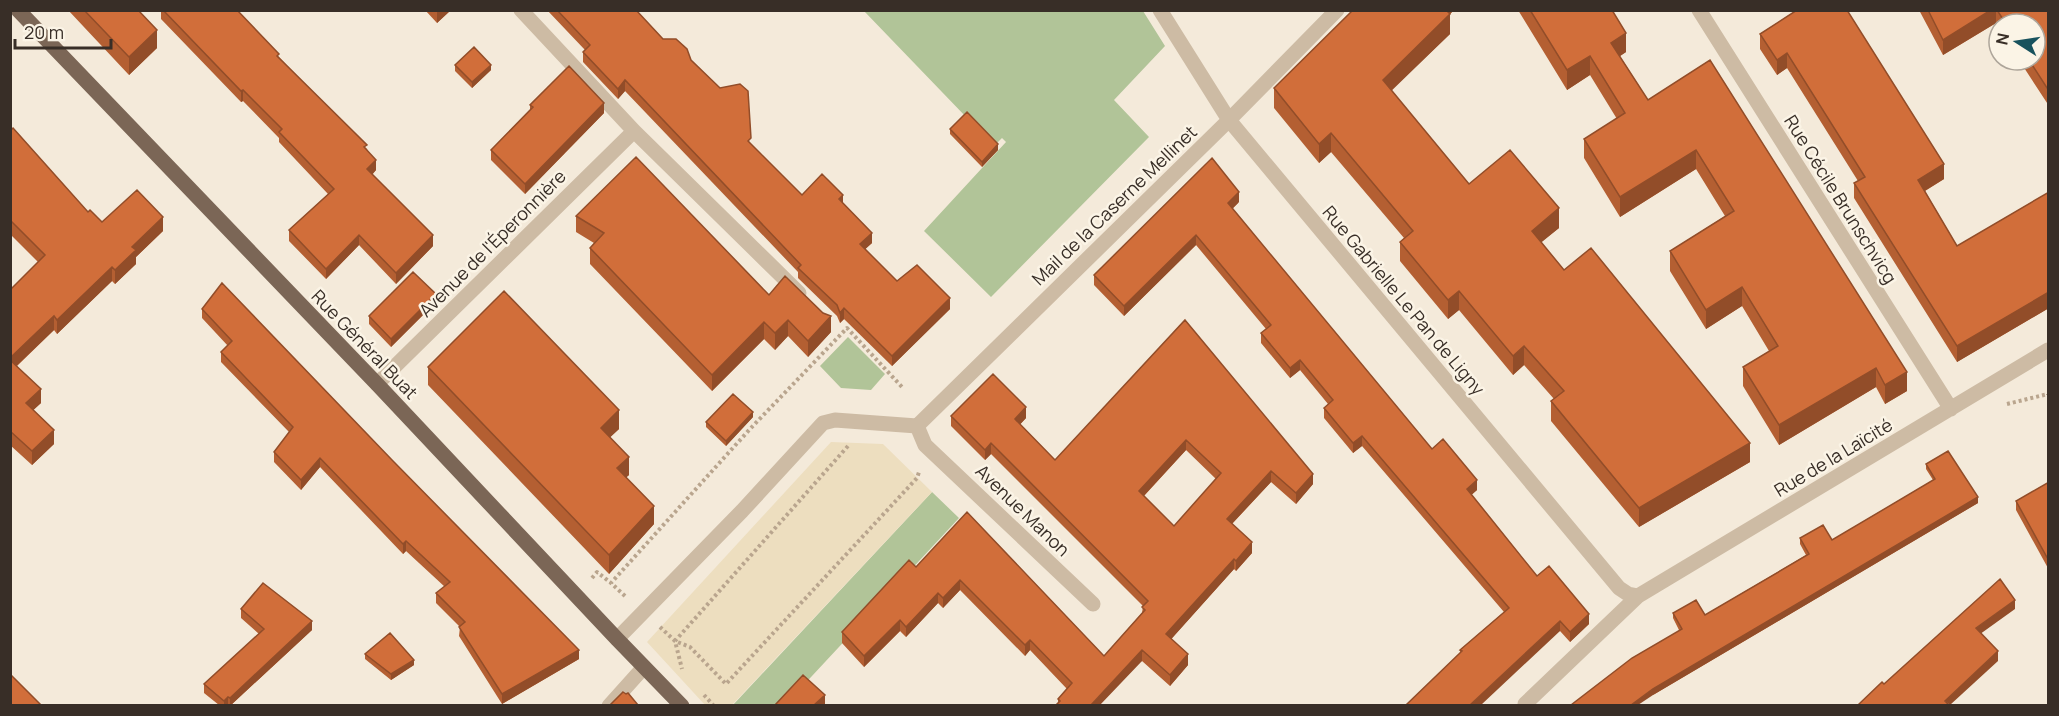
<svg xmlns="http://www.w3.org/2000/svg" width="2059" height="716" viewBox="0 0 2059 716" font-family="Manrope,sans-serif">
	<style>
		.green { fill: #b1c498 }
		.plaza { fill: #eddebf }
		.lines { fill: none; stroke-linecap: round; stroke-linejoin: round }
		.path { stroke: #b9a58e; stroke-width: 4; stroke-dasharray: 3 3; stroke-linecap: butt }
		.minor { stroke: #cdbba4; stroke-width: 15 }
		.major { stroke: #7b6656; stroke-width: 15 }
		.wall { fill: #b45f32; fill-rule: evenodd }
		.shaded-wall { fill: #924d29 }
		.building { fill: #d16e3a; stroke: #924d29; stroke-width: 1.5; fill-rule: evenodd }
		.labels { text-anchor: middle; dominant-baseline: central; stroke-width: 5; stroke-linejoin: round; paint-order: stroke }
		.street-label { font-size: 18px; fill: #382e27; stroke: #fbf4e6 }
	</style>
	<rect width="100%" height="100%" fill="#f4eada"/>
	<path class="green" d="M 864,11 L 1143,11 L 1165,46 L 1114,100 L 1149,137 L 991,297 L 924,231 L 1006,142 L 1002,138 L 994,146 Z
		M 848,337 L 885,374 L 871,390 L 841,388 L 820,366 Z
		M 932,492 L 959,518 L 785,705 L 732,706 Z"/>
	<path class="plaza" d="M 831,442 L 883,444 L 932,492 L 732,705 L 705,705 L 647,642 Z"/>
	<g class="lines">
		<path class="path" d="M 2007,404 L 2048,394 L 2048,395
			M 848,446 L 675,641 L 690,647 L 726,684 L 917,478 L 919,472
			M 592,578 L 597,572 L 611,583
			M 625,596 L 611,583 L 750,429 L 847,328 L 902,387
			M 660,627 L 675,641 L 682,669
			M 704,695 L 714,706"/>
		<path class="minor" d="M 521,10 L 634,131 L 799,293
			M 1160,10 L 1229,120 L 1619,588 L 1628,594 L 1638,596
			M 1699,10 L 1951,409
			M 377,384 L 634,131
			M 917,426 L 1229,120 L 1337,10
			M 917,426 L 925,445 L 1093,604
			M 617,639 L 742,511 L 823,423 L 835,420 L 917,426
			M 1525,704 L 1638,596 L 2048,350
			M 609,706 L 644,667"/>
		<path class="major" d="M 18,10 L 377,384 L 617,639 L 682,706"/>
	</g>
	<path class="wall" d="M 68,10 L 138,10 L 157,48 L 129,75 Z
		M 161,10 L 237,10 L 279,57 L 367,149 L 376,170 L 372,175 L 433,246 L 396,284 L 359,245 L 326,279 L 289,241 L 289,230 L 328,194 L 279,142 L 279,138 L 243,101 L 241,102 L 161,19 Z
		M 425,10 L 451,10 L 437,23 Z
		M 547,10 L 636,10 L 663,39 L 691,60 L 751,144 L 802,195 L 843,204 L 872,243 L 865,249 L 897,281 L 950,309 L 892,366 L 844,319 L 840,323 L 837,316 L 798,278 L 798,272 L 625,91 L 618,99 L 583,62 L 583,52 L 585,50 Z
		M 1353,10 L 1454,10 L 1450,14 L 1450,34 L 1391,90 L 1469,184 L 1559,228 L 1541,242 L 1564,270 L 1750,462 L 1639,527 L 1551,421 L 1551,401 L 1554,399 L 1524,365 L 1513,375 L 1459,310 L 1448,319 L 1400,261 L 1400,242 L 1404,238 L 1331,152 L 1319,163 L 1274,108 L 1274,88 Z
		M 1518,10 L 1612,10 L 1626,52 L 1620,56 L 1648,100 L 1710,60 L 1907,391 L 1885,404 L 1876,387 L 1779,445 L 1743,386 L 1743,367 L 1769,351 L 1742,306 L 1706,329 L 1670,271 L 1670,251 L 1725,216 L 1696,169 L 1620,217 L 1584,158 L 1584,139 L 1617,119 L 1590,75 L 1567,90 Z
		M 1797,10 L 1944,179 L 1925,191 L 1957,246 L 2049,192 L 2049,308 L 1957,362 L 1854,198 L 1854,183 L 1858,181 L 1787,68 L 1777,75 L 1760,49 L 1760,34 Z
		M 1919,10 L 2049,10 L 2049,106 L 2019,60 L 2035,60 L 2035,24 L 1999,24 L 1999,28 L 1996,23 L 1943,55 Z
		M 455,65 L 491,70 L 472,88 L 455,71 Z
		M 530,105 L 604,113 L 525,194 L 491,160 L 491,150 L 530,110 Z
		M 10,129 L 88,212 L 102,222 L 163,231 L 136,257 L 136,264 L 115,284 L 112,281 L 57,334 L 54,330 L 17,366 L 41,403 L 33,410 L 54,444 L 32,465 L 10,445 L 10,290 L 38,262 L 10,234 Z
		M 950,129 L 998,150 L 982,167 L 950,134 Z
		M 1239,202 L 1232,209 L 1432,449 L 1477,490 L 1471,495 L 1537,576 L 1589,624 L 1570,642 L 1560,631 L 1460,653 L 1460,650 L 1504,612 L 1362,446 L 1353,453 L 1324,418 L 1324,408 L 1328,404 L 1300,370 L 1290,378 L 1261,343 L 1261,333 L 1266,329 L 1196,245 L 1124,316 L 1094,285 L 1094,275 Z
		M 576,216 L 769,295 L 831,332 L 808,357 L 788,336 L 775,350 L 764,339 L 712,391 L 590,264 L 590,248 L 594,243 L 576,232 Z
		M 436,302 L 391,347 L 369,324 L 369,316 Z
		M 202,309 L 579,659 L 502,704 L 459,636 L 460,627 L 436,603 L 436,593 L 445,587 L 406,551 L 403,554 L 320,467 L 301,490 L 274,462 L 274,452 L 289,432 L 221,362 L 221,352 L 228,346 L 202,318 Z
		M 1185,320 L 1313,484 L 1296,504 L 1271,482 L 1232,524 L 1252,553 L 1236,571 L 1234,569 L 1171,639 L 1188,665 L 1170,686 L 1142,661 L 1058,703 L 1058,699 L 1067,689 L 1030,650 L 1025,656 L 960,590 L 943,608 L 938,603 L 906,637 L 900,631 L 864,667 L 842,643 L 842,632 L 916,567 L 967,512 L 1104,656 L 1142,613 L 1143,606 L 991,454 L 985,460 L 951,426 L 951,416 L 1026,418 L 1020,424 L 1055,460 ZM 1186,450 L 1216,479 L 1174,526 L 1144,496 Z
		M 428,367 L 619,429 L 610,437 L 629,475 L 626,477 L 654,524 L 609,574 L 428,385 Z
		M 753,417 L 726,446 L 706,427 L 706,422 Z
		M 1926,464 L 1978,503 L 1653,695 L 1679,630 L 1673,618 L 1673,613 L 1705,615 L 1806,555 L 1800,544 L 1800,538 L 1832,540 L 1933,480 L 1926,469 Z
		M 2049,482 L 2049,570 L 2016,510 L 2016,501 Z
		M 241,609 L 312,630 L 231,705 L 219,705 L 204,693 L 204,684 L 259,634 L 241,618 Z
		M 365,654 L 414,665 L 391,680 L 365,659 Z"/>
	<path class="shaded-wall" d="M 438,10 L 451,10 L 437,23 L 437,12 Z
		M 1440,10 L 1454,10 L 1440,24 Z
		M 1991,10 L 1996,10 L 1996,23 L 1943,55 L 1943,40 Z
		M 1450,14 L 1450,34 L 1383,99 L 1383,80 Z
		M 157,30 L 157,48 L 129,75 L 129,57 Z
		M 1626,33 L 1626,52 L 1611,62 L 1611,43 Z
		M 1787,53 L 1787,68 L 1777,75 L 1777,60 Z
		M 1590,56 L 1590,75 L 1567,90 L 1567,70 Z
		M 491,65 L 491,70 L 472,88 L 472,82 Z
		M 625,80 L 625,91 L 618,99 L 618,89 Z
		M 243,90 L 243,101 L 241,102 L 241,91 Z
		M 604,103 L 604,113 L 525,194 L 525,184 Z
		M 1331,133 L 1331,152 L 1319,163 L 1319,144 Z
		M 998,144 L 998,150 L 982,167 L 982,162 Z
		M 1696,150 L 1696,169 L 1620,217 L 1620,197 Z
		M 376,160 L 376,170 L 367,180 L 367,169 Z
		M 1944,164 L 1944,179 L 1918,195 L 1918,180 Z
		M 1239,192 L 1239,202 L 1228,213 L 1228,203 Z
		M 843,195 L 843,205 L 839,199 Z
		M 1559,208 L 1559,228 L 1532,250 L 1532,231 Z
		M 163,217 L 163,231 L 136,257 L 136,264 L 115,284 L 115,270 L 132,247 Z
		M 872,233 L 872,243 L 860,254 L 860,244 Z
		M 359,235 L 359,245 L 326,279 L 326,269 Z
		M 433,235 L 433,246 L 396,284 L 396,273 Z
		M 1196,235 L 1196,245 L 1124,316 L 1124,306 Z
		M 112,267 L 112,281 L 57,334 L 57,320 Z
		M 1742,287 L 1742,306 L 1706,329 L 1706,310 Z
		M 1459,291 L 1459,310 L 1448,319 L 1448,300 Z
		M 2049,292 L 2049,308 L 1957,362 L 1957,346 Z
		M 436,294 L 436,302 L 391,347 L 391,339 Z
		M 950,298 L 950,309 L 892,366 L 892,356 Z
		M 844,308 L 844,319 L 840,323 L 840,313 Z
		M 54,316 L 54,330 L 10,372 L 10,358 Z
		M 831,316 L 831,332 L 808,357 L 808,341 Z
		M 788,320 L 788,336 L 775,350 L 775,333 Z
		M 764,322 L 764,339 L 712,391 L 712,375 Z
		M 1524,346 L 1524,365 L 1513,375 L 1513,356 Z
		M 1300,360 L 1300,370 L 1290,378 L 1290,368 Z
		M 1876,368 L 1876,387 L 1779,445 L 1779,425 Z
		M 1907,372 L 1907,391 L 1885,404 L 1885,385 Z
		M 41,389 L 41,403 L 26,417 L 26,403 Z
		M 1026,407 L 1026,418 L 1015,430 L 1015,419 Z
		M 619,410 L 619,429 L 601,446 L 601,428 Z
		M 753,412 L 753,417 L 726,446 L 726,441 Z
		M 54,430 L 54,444 L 32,465 L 32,451 Z
		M 1362,436 L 1362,446 L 1353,453 L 1353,443 Z
		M 1186,440 L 1186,450 L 1139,501 L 1139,491 Z
		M 991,443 L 991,454 L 985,460 L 985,450 Z
		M 1750,443 L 1750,462 L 1639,527 L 1639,508 Z
		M 629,457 L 629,475 L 617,486 L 617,468 Z
		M 320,458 L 320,467 L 301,490 L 301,480 Z
		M 1271,471 L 1271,482 L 1227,529 L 1227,519 Z
		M 1313,474 L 1313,484 L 1296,504 L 1296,493 Z
		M 1477,480 L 1477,490 L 1467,499 L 1467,489 Z
		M 1978,497 L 1978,503 L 1653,695 L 1638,705 L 1631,705 L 1653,689 Z
		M 654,506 L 654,524 L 609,574 L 609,555 Z
		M 406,541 L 406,551 L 403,554 L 403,544 Z
		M 1252,542 L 1252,553 L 1236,571 L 1236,561 Z
		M 1234,559 L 1234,569 L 1166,645 L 1166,634 Z
		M 960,580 L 960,590 L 943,608 L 943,598 Z
		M 938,593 L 938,603 L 906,637 L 906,627 Z
		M 2015,600 L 2015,609 L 1976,637 L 1976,628 Z
		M 1589,614 L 1589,624 L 1570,642 L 1570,632 Z
		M 900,620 L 900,631 L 864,667 L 864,656 Z
		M 312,621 L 312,630 L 231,705 L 230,705 L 230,698 Z
		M 1560,621 L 1560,631 L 1481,705 L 1470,705 Z
		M 1030,640 L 1030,650 L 1025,656 L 1025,645 Z
		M 579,650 L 579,659 L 502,704 L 502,694 Z
		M 1142,650 L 1142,661 L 1100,705 L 1091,705 Z
		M 1998,651 L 1998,661 L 1950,705 L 1945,701 Z
		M 1188,654 L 1188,665 L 1170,686 L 1170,675 Z
		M 414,660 L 414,665 L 391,680 L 391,674 Z
		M 825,695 L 825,705 L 814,705 Z
		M 228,697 L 228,705 L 224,705 L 224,701 Z"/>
	<path class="building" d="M 84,10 L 138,10 L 157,30 L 129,57 Z
		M 163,10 L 237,10 L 279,54 L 277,56 L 367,145 L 364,147 L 376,160 L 367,169 L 433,235 L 396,273 L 359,235 L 326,269 L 289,230 L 334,189 L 279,132 L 282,129 L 243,90 L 241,91 Z
		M 557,10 L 636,10 L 663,39 L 676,39 L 687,49 L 691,60 L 720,88 L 740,84 L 748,91 L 751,138 L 748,141 L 802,195 L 822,174 L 843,195 L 839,199 L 872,233 L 860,244 L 897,281 L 917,265 L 950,298 L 892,356 L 844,308 L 840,313 L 837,305 L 798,268 L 801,265 L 625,80 L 618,89 L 583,52 L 590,45 Z
		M 1353,10 L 1446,10 L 1450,14 L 1383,80 L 1469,184 L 1510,150 L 1559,208 L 1532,231 L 1564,270 L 1591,248 L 1750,443 L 1639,508 L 1551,401 L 1564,391 L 1524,346 L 1513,356 L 1459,291 L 1448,300 L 1400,242 L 1413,231 L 1331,133 L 1319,144 L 1274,88 Z
		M 1530,10 L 1612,10 L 1626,33 L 1611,43 L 1648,100 L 1710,60 L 1907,372 L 1885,385 L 1876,368 L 1779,425 L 1743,367 L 1778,346 L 1742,287 L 1706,310 L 1670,251 L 1734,211 L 1696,150 L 1620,197 L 1584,139 L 1625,113 L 1590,56 L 1567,70 Z
		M 1797,10 L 1847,10 L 1944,164 L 1918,180 L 1957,246 L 2049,192 L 2049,292 L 1957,346 L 1854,183 L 1865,177 L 1787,53 L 1777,60 L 1760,34 Z
		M 1928,10 L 1991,10 L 1943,40 Z
		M 1997,10 L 2049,10 L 2049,91 L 2029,60 L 2035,60 L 2035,24 L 2006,24 Z
		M 474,47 L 491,65 L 472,82 L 455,65 Z
		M 569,66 L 604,103 L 525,184 L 491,150 L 533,107 L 530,105 Z
		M 967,112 L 998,144 L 982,162 L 950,129 Z
		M 13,128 L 88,212 L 90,210 L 102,222 L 137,190 L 163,217 L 132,247 L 136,250 L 115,270 L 112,267 L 57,320 L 54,316 L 10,358 L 10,290 L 45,255 L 10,220 L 10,129 L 11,130 Z
		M 636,157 L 769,295 L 785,276 L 823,313 L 831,316 L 808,341 L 788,320 L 775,333 L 764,322 L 712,375 L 590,248 L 604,233 L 576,216 Z
		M 1212,158 L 1239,192 L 1228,203 L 1432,449 L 1443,439 L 1477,480 L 1467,489 L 1537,576 L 1549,566 L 1589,614 L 1570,632 L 1560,621 L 1470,705 L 1406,705 L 1462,651 L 1460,650 L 1509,608 L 1362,436 L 1353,443 L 1324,408 L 1333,400 L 1300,360 L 1290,368 L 1261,333 L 1271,325 L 1196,235 L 1124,306 L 1094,275 Z
		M 413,272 L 436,294 L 391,339 L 369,316 Z
		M 222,283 L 393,461 L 579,650 L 502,694 L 459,627 L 465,622 L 436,593 L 450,582 L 406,541 L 403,544 L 320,458 L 301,480 L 274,452 L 293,427 L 221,352 L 232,341 L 202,309 Z
		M 504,291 L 619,410 L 601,428 L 629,457 L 617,468 L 654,506 L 609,555 L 428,367 Z
		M 1185,320 L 1313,474 L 1296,493 L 1271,471 L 1227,519 L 1252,542 L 1236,561 L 1234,559 L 1166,634 L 1188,654 L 1170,675 L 1142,650 L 1091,705 L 1056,705 L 1060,701 L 1058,699 L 1072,683 L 1030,640 L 1025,645 L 960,580 L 943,598 L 938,593 L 906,627 L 900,620 L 864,656 L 842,632 L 909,560 L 916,567 L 967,512 L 1104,656 L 1145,610 L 1142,607 L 1148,601 L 991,443 L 985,450 L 951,416 L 993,374 L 1026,407 L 1015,419 L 1055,460 ZM 1186,440 L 1221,473 L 1174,526 L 1139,491 Z
		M 10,360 L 41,389 L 26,403 L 54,430 L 32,451 L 10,431 Z
		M 733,394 L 753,412 L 726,441 L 706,422 Z
		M 1948,451 L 1978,497 L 1653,689 L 1631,705 L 1571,705 L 1632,658 L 1682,629 L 1673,613 L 1696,600 L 1705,615 L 1809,554 L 1800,538 L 1823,525 L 1832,540 L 1935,479 L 1926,464 Z
		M 2049,482 L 2049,561 L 2016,501 Z
		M 2000,579 L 2015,600 L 1976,628 L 1998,651 L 1945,701 L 1949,705 L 1858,705 L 1882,682 L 1884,684 Z
		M 263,583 L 312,621 L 230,698 L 228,697 L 224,701 L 204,684 L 264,629 L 241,609 Z
		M 390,633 L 414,660 L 391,674 L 365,654 Z
		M 10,674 L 41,705 L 10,705 Z
		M 803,675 L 825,695 L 814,705 L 775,705 Z
		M 623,692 L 626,694 L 628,693 L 638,705 L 610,705 Z"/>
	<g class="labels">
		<g class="street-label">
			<text transform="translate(1841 199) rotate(58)">Rue Cécile Brunschvicg</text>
			<text transform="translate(1114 205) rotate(-44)">Mail de la Caserne Mellinet</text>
			<text transform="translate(492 243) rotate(-45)">Avenue de l'Éperonnière</text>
			<text transform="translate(1404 300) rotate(50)">Rue Gabrielle Le Pan de Ligny</text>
			<text transform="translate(365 344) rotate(46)">Rue Général Buat</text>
			<text transform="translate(1833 457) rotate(-31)">Rue de la Laïcité</text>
			<text transform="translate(1023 510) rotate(44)">Avenue Manon</text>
		</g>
	</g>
	<rect width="2059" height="716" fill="none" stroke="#382e27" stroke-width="24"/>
	<g transform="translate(2017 42) rotate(282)"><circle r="28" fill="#fbf4e6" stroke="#ada59a" stroke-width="1.5"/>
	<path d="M0-4.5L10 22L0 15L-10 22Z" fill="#18525d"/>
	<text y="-9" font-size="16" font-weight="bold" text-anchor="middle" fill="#382e27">N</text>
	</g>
	<path d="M15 39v9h96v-9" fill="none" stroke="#382e27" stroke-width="3"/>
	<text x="24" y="39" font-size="18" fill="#382e27" stroke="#fbf4e6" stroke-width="4.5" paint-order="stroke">20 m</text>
</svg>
